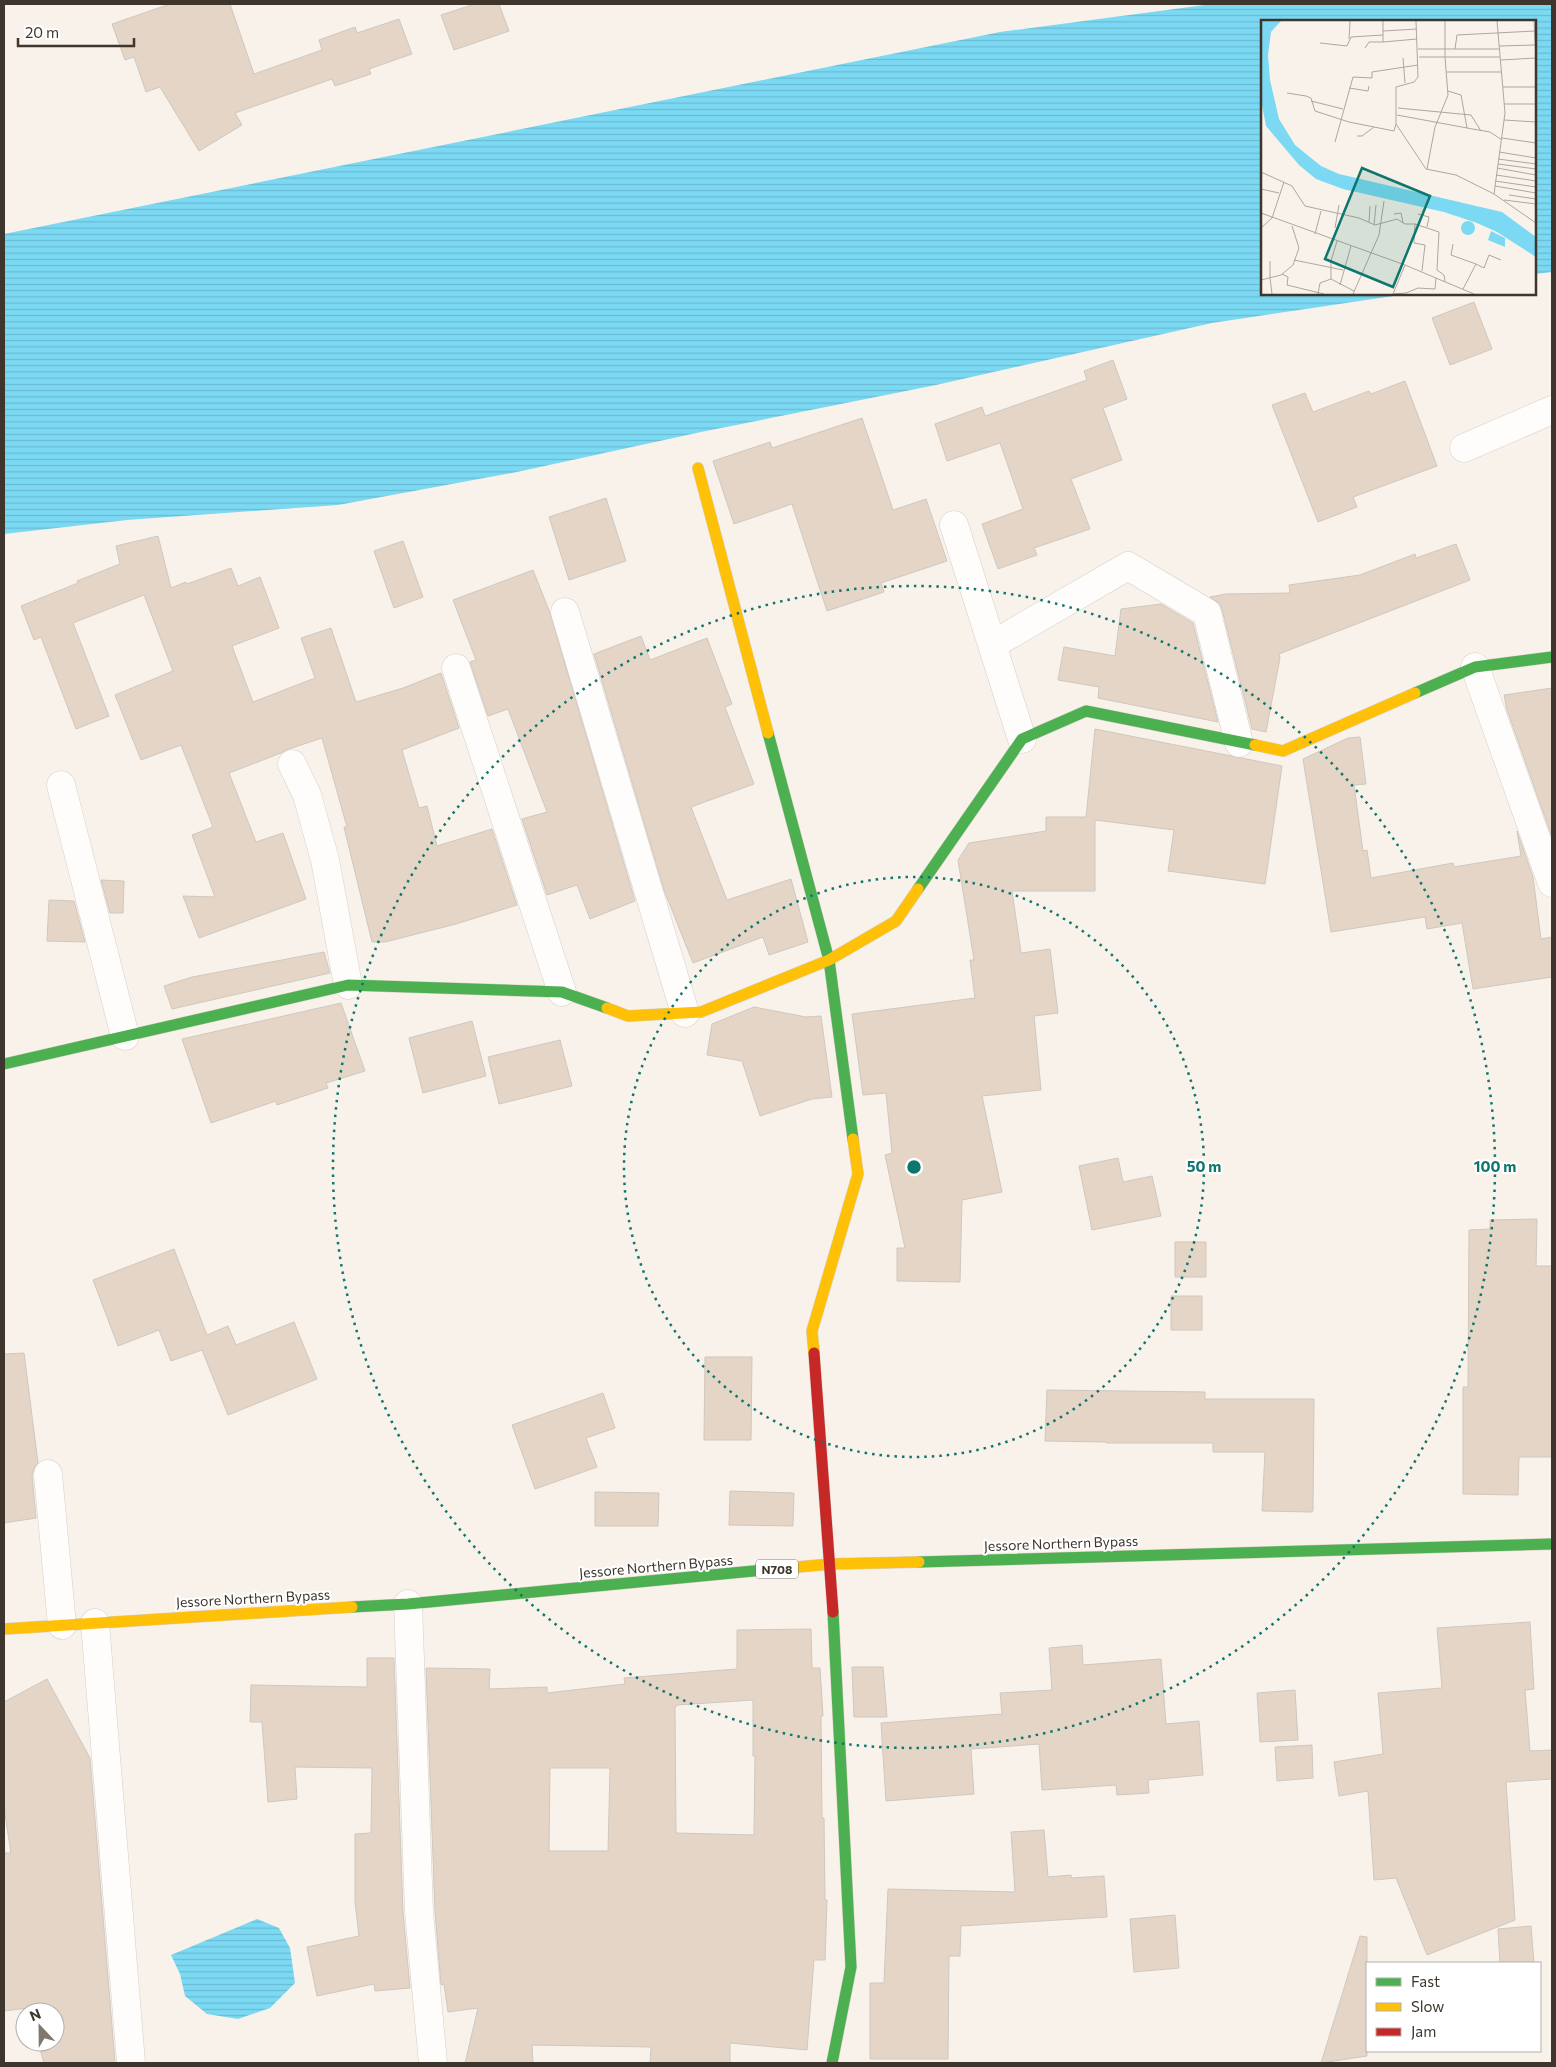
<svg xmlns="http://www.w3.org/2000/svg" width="1556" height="2067" viewBox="0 0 1556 2067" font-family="Commissioner,sans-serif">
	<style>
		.water { fill: url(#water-rules) }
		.building { fill: #e4d5c7; stroke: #cfc8c0; fill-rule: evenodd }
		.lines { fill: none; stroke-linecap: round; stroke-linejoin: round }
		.street-casing { stroke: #d6cfc7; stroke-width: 29 }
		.fast-casing { stroke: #d6cfc7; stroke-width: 12 }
		.slow-casing { stroke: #d6cfc7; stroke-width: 12 }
		.jam-casing { stroke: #d6cfc7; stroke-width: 12 }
		.street { stroke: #fefdfc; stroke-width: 28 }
		.fast { stroke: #4caf50; stroke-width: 11 }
		.slow { stroke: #ffc107; stroke-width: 11 }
		.jam { stroke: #c62828; stroke-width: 11 }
		.ring { fill: none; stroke: #0f766e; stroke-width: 2.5; stroke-dasharray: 2.5 5 }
		.labels { text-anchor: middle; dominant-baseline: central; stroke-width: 4; stroke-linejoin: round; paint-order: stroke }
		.shield { fill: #fff; stroke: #78726c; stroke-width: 1 }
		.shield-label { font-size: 12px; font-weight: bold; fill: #3e362d }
		.street-label { font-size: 14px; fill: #3e362d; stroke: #fff }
		.inset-road { fill: none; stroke: #aea79e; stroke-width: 1 }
		.view { fill: #0f766e; fill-opacity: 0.15; stroke: #0f766e; stroke-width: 2.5 }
		.inset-edge { fill: none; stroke: #3e362d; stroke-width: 2.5 }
		.centre { fill: #0f766e; stroke: #fff; stroke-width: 2.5 }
		.ring-label { font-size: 15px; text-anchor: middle; font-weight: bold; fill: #0f766e; stroke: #fff; stroke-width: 4; stroke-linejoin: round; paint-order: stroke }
	</style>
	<defs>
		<pattern id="water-rules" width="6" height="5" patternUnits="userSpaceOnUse" patternTransform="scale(1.25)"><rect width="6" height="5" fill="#7bd9f3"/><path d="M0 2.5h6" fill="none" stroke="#6bbbd1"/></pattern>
	</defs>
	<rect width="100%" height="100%" fill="#f9f2ea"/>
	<path class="water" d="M 1212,4 L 1552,4 L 1552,272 L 1535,274 L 1535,21 L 1262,21 L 1262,294 L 1407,294 L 1212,323 L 936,385 L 701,432 L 517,472 L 338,505 L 127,520 L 4,534 L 4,234 L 1000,32 Z
		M 257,1919 L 279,1928 L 290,1948 L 295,1983 L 270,2008 L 238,2019 L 207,2014 L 185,1996 L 180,1974 L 171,1955 Z"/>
	<path class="building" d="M 170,4 L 230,4 L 254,74 L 322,50 L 319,40 L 355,27 L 357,33 L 399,19 L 412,54 L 369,69 L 371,74 L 335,86 L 332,79 L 235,113 L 242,125 L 199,151 L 160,87 L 146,92 L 134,57 L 125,60 L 112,24 Z
		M 475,4 L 499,4 L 509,31 L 454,50 L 441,15 Z
		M 1474,302 L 1492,349 L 1450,365 L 1432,318 Z
		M 1113,360 L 1127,399 L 1103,408 L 1122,460 L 1071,479 L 1090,529 L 1034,548 L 1037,555 L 998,569 L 982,524 L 1023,509 L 1000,443 L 947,461 L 935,424 L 982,407 L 985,416 L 1087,380 L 1084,371 Z
		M 1405,381 L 1437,466 L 1353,497 L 1357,507 L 1318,522 L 1272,405 L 1305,393 L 1313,412 L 1369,391 L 1371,394 Z
		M 862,418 L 893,510 L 926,499 L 947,561 L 881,583 L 884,592 L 827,611 L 792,504 L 734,524 L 713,461 L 770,442 L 772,448 Z
		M 606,498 L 626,561 L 569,580 L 549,517 Z
		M 158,536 L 171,588 L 186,582 L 187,584 L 231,568 L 238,586 L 260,577 L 279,628 L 232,646 L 253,702 L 315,678 L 301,638 L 331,628 L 356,702 L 403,688 L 441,673 L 459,728 L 402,750 L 419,808 L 427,806 L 437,846 L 492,829 L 517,905 L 456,924 L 385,942 L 372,942 L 344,827 L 347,827 L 322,738 L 286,750 L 281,753 L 229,773 L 256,842 L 283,833 L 306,899 L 199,938 L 183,896 L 215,897 L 192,835 L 213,827 L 181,745 L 141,760 L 115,695 L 173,671 L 144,595 L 73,623 L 109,716 L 76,729 L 41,637 L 34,640 L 21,606 L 78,583 L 77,581 L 120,564 L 116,546 Z
		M 403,541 L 423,597 L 394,608 L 374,551 Z
		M 1456,544 L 1470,580 L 1279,654 L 1280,658 L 1266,732 L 1252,729 L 1222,609 L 1219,603 L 1210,597 L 1226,594 L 1290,593 L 1289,585 L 1360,575 L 1415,554 L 1416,558 Z
		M 533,570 L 550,613 L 635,901 L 590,919 L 577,885 L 547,895 L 522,819 L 547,812 L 508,709 L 488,716 L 470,662 L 476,660 L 453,600 Z
		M 1161,604 L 1193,623 L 1218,722 L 1098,698 L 1099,687 L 1058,680 L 1064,647 L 1115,656 L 1121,609 Z
		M 641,636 L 650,660 L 707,638 L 732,704 L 725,707 L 754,784 L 691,807 L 727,900 L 791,879 L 808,942 L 769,955 L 763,937 L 693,963 L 664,890 L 594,654 Z
		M 1552,688 L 1552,837 L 1507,710 L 1504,695 Z
		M 1095,729 L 1282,766 L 1265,884 L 1168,871 L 1174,830 L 1095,820 L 1095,891 L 1012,891 L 1021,953 L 1050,949 L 1058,1013 L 1034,1016 L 1041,1090 L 982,1096 L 1002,1192 L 962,1200 L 960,1282 L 897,1281 L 897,1248 L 905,1248 L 885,1155 L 892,1153 L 886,1093 L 863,1095 L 852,1014 L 975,998 L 970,960 L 974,960 L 958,860 L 969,843 L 1046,831 L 1046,817 L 1086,817 Z
		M 1360,737 L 1366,784 L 1354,785 L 1363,851 L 1367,850 L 1371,878 L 1453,863 L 1454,867 L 1521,856 L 1517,831 L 1533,877 L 1541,939 L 1552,937 L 1552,977 L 1473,989 L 1462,923 L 1427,929 L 1425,917 L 1331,932 L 1303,759 L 1348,738 Z
		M 101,880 L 124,881 L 123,913 L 110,913 Z
		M 49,900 L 74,901 L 85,942 L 47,941 Z
		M 324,952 L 330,973 L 172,1009 L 164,986 L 192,977 Z
		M 341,1003 L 365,1071 L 326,1083 L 328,1088 L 277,1105 L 276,1101 L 211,1123 L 182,1039 Z
		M 754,1007 L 806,1017 L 821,1016 L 832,1097 L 812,1099 L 760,1116 L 742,1061 L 707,1055 L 712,1024 Z
		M 472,1021 L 486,1076 L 423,1093 L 409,1038 Z
		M 560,1040 L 572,1086 L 499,1104 L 488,1057 Z
		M 1118,1158 L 1123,1182 L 1152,1176 L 1161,1216 L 1092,1230 L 1079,1166 Z
		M 1537,1219 L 1536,1266 L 1552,1266 L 1552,1457 L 1519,1457 L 1518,1495 L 1463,1494 L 1463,1387 L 1468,1387 L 1469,1230 L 1490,1229 L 1490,1220 Z
		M 1175,1242 L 1206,1242 L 1206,1277 L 1175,1277 Z
		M 174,1249 L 207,1335 L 228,1326 L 236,1345 L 294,1322 L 317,1379 L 228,1415 L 202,1350 L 171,1361 L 159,1330 L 118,1346 L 93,1280 Z
		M 1171,1296 L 1202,1296 L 1202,1330 L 1171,1330 Z
		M 24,1353 L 38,1463 L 34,1468 L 32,1475 L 36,1518 L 4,1523 L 4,1354 Z
		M 705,1357 L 752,1357 L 751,1440 L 704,1440 Z
		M 1047,1390 L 1205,1392 L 1205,1399 L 1314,1399 L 1313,1510 L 1312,1512 L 1262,1511 L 1265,1452 L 1213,1452 L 1213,1443 L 1106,1443 L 1106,1442 L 1045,1441 Z
		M 603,1393 L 615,1428 L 586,1438 L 597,1467 L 535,1489 L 512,1425 Z
		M 730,1491 L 794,1493 L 793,1526 L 729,1525 Z
		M 595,1492 L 659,1493 L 658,1526 L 595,1526 Z
		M 1530,1622 L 1534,1689 L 1525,1690 L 1530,1751 L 1552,1750 L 1552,1779 L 1506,1782 L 1515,1920 L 1427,1955 L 1396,1878 L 1374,1880 L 1368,1791 L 1339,1796 L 1334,1762 L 1383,1754 L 1378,1693 L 1442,1688 L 1437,1628 Z
		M 811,1629 L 812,1668 L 820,1668 L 823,1716 L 821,1716 L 822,1818 L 824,1818 L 825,1900 L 827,1900 L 825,1960 L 814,1960 L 807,2050 L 730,2043 L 730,2063 L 650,2063 L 651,2047 L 532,2045 L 533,2063 L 465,2063 L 478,2008 L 448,2012 L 444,1984 L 441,1985 L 435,1911 L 426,1668 L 490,1669 L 489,1689 L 547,1687 L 547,1693 L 625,1684 L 624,1678 L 737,1669 L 737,1630 ZM 753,1700 L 753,1756 L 755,1756 L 754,1835 L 676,1833 L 675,1708 L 677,1705 ZM 550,1768 L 610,1768 L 608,1851 L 549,1851 Z
		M 1082,1645 L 1083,1665 L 1161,1659 L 1166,1724 L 1199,1721 L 1203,1775 L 1148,1780 L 1149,1793 L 1117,1795 L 1116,1785 L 1042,1790 L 1039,1744 L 971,1749 L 974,1794 L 886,1801 L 881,1723 L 1002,1714 L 1000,1693 L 1052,1690 L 1049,1648 Z
		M 367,1658 L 394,1658 L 403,1913 L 410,1988 L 375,1991 L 374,1984 L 317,1996 L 307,1947 L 359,1936 L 355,1902 L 355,1834 L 371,1833 L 372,1768 L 295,1767 L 297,1799 L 268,1802 L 262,1722 L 250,1722 L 251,1685 L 367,1687 Z
		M 852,1667 L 883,1667 L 887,1717 L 854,1717 Z
		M 47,1679 L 90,1758 L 115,2063 L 44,2063 L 38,2042 L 55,2042 L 55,2012 L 29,2012 L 28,2008 L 4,2011 L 4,1853 L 11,1853 L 4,1808 L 4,1702 Z
		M 1295,1690 L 1298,1740 L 1260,1742 L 1257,1693 Z
		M 1312,1745 L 1313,1778 L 1277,1781 L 1275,1747 Z
		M 1044,1830 L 1048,1877 L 1071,1875 L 1071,1878 L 1104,1876 L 1107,1917 L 961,1926 L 960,1956 L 949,1956 L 948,2059 L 870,2059 L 870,1983 L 884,1983 L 888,1889 L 1015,1892 L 1011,1832 Z
		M 1175,1915 L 1179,1968 L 1134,1972 L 1130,1919 Z
		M 1531,1926 L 1534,1963 L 1500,1963 L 1498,1929 Z
		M 1360,1936 L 1367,1937 L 1367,2056 L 1321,2063 Z"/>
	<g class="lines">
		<g class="street-casing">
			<path id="street" d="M 1464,448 L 1552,410
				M 954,525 L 1022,739
				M 565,612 L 685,1013
				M 992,645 L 1128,566 L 1207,613 L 1239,743
				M 1475,667 L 1552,883
				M 456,668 L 562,992
				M 292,764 L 307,795 L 325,860 L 348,985
				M 61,785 L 125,1036
				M 48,1474 L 62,1625
				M 408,1604 L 419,1912 L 433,2063
				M 95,1623 L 131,2063"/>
		</g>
		<g class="fast-casing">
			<path id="fast" d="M 1415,693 L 1475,667 L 1552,657
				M 768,733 L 829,960 L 853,1139
				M 918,889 L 1022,739 L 1086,711 L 1255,745
				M 4,1064 L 348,985 L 562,992 L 607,1008
				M 919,1562 L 1552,1544
				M 352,1607 L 408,1604 L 764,1570
				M 832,2063 L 851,1967 L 833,1612"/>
		</g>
		<g class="slow-casing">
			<path id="slow" d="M 698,468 L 768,733
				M 1255,745 L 1283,751 L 1415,693
				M 607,1008 L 628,1016 L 701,1012 L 829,960 L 896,921 L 918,889
				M 814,1353 L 812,1331 L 858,1174 L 853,1139
				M 764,1570 L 831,1564 L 919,1562
				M 4,1629 L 352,1607"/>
		</g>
		<g class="jam-casing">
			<path id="jam" d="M 814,1353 L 833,1612"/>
		</g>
		<use href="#street" class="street"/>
		<use href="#fast" class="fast"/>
		<use href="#slow" class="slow"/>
		<use href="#jam" class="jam"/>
	</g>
	<g class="ring">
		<circle cx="914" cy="1167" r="290"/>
		<circle cx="914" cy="1167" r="581"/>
	</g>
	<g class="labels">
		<rect class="shield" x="756" y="1559.5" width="42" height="19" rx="4"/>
		<g class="shield-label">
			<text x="777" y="1569">N708</text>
		</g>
		<g class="street-label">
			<text transform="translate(1061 1543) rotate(-2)">Jessore Northern Bypass</text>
			<text transform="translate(656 1566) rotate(-5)">Jessore Northern Bypass</text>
			<text transform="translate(253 1598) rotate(-3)">Jessore Northern Bypass</text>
		</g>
	</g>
	<g transform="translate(1261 20)">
		<rect width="275" height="275" fill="#f9f2ea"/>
		<path d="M 0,1 L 20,1 L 10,12 L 7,35 L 9,60 L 18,99 L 34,125 L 60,146 L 78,154 L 241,192 L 275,217 L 275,237 L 236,212 L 216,203 L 183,192 L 82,169 L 55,159 L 38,145 L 5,106 L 0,80 ZM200 208a7 7 0 1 1 14 0a7 7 0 1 1-14 0ZM 230,211 L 244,218 L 244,227 L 227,220 Z" fill="#7bd9f3"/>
		<path class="inset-road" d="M 122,1 L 122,22 L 156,19M 155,1 L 157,57 L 153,62 L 135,67 L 135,104 L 165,149 L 195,155 L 233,174M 236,1 L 244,93 L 233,174 L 275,203M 273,1 L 275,39M 122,11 L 156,9M 88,19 L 89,1M 59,23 L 86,26 L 90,17 L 122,15M 238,26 L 274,25M 104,28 L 108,22 L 122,22M 157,29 L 238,29M 194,29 L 196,15 L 274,11M 158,37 L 184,37 L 184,1M 142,38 L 144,63M 240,40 L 275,38M 186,52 L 240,52M 242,67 L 275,67M 88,68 L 107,71 L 108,66M 187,71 L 200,75 L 206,108 L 229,112 L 241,120M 26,73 L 45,76 L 50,78 L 54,91 L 88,102 L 133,111 L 135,104M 50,81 L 82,89M 243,84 L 275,84M 137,88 L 210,95 L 220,111M 136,95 L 206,108M 243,100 L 275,102M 96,116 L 101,116 L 113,107M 241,118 L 275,123M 74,122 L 92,57 L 111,58 L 111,52 L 157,45M 238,132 L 275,138M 237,139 L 275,144M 237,144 L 275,149M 236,148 L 275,155M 166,149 L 174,107 L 187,75 L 184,37 L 239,37M 0,152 L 31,166 L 44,186 L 98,198 L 114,205 L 136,199 L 144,204 L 154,204 L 178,212 L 176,250 L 183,255 L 184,261M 235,155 L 275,161M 234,161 L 275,167M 234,166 L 275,173M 0,169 L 18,173M 248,175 L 275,179M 243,180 L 275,184M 0,193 L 144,245 L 213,274M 133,194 L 140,193 L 142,203M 157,194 L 168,197 L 166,207M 108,202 L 109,186M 154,204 L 153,223 L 164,225 L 161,251M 113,205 L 115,185M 0,208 L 11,198 L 23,162M 74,208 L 78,185M 54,214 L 60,191M 76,221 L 70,241 L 70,259 L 93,271M 192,224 L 190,235 L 215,244 L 202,269M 33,240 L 82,250M 9,241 L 9,258M 215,244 L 223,248 L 228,235 L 240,240M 21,254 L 27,257 L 26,265 L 63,274M 9,258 L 11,274M 0,260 L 20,255 L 32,245 L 38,228 L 31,206M 79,265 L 90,226M 57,274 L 59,263 L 70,259M 92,274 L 118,215 L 123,181M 132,274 L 145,273 L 157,268 L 174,269 L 175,258M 132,274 L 144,245"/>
		<path class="view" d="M 101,148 L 169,176 L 132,267 L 64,239 Z"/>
		<rect width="275" height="275" class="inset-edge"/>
	</g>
	<circle cx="914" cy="1167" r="8" class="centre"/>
	<g class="ring-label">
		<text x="1204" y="1172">50 m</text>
		<text x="1495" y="1172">100 m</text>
	</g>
	<rect width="1556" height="2067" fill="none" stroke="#3e362d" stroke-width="10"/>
	<rect x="1366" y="1962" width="175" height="90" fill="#ffffff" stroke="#b2afab"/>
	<rect x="1376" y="1978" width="25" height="8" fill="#4caf50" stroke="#b2afab"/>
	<text x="1411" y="1987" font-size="15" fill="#3e362d">Fast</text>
	<rect x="1376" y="2003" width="25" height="8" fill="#ffc107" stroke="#b2afab"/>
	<text x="1411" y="2012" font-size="15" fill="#3e362d">Slow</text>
	<rect x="1376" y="2028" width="25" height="8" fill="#c62828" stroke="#b2afab"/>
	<text x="1411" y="2037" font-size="15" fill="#3e362d">Jam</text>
	<g transform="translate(40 2027) rotate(338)"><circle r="24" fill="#ffffff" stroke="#b2afab"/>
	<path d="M0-4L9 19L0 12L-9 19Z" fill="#7f786f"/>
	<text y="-8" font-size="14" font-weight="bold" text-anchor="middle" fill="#3e362d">N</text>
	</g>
	<path d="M18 38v8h116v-8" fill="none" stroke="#3e362d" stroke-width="2.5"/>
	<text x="25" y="38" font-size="15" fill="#3e362d" stroke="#ffffff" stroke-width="4" paint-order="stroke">20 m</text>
</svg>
